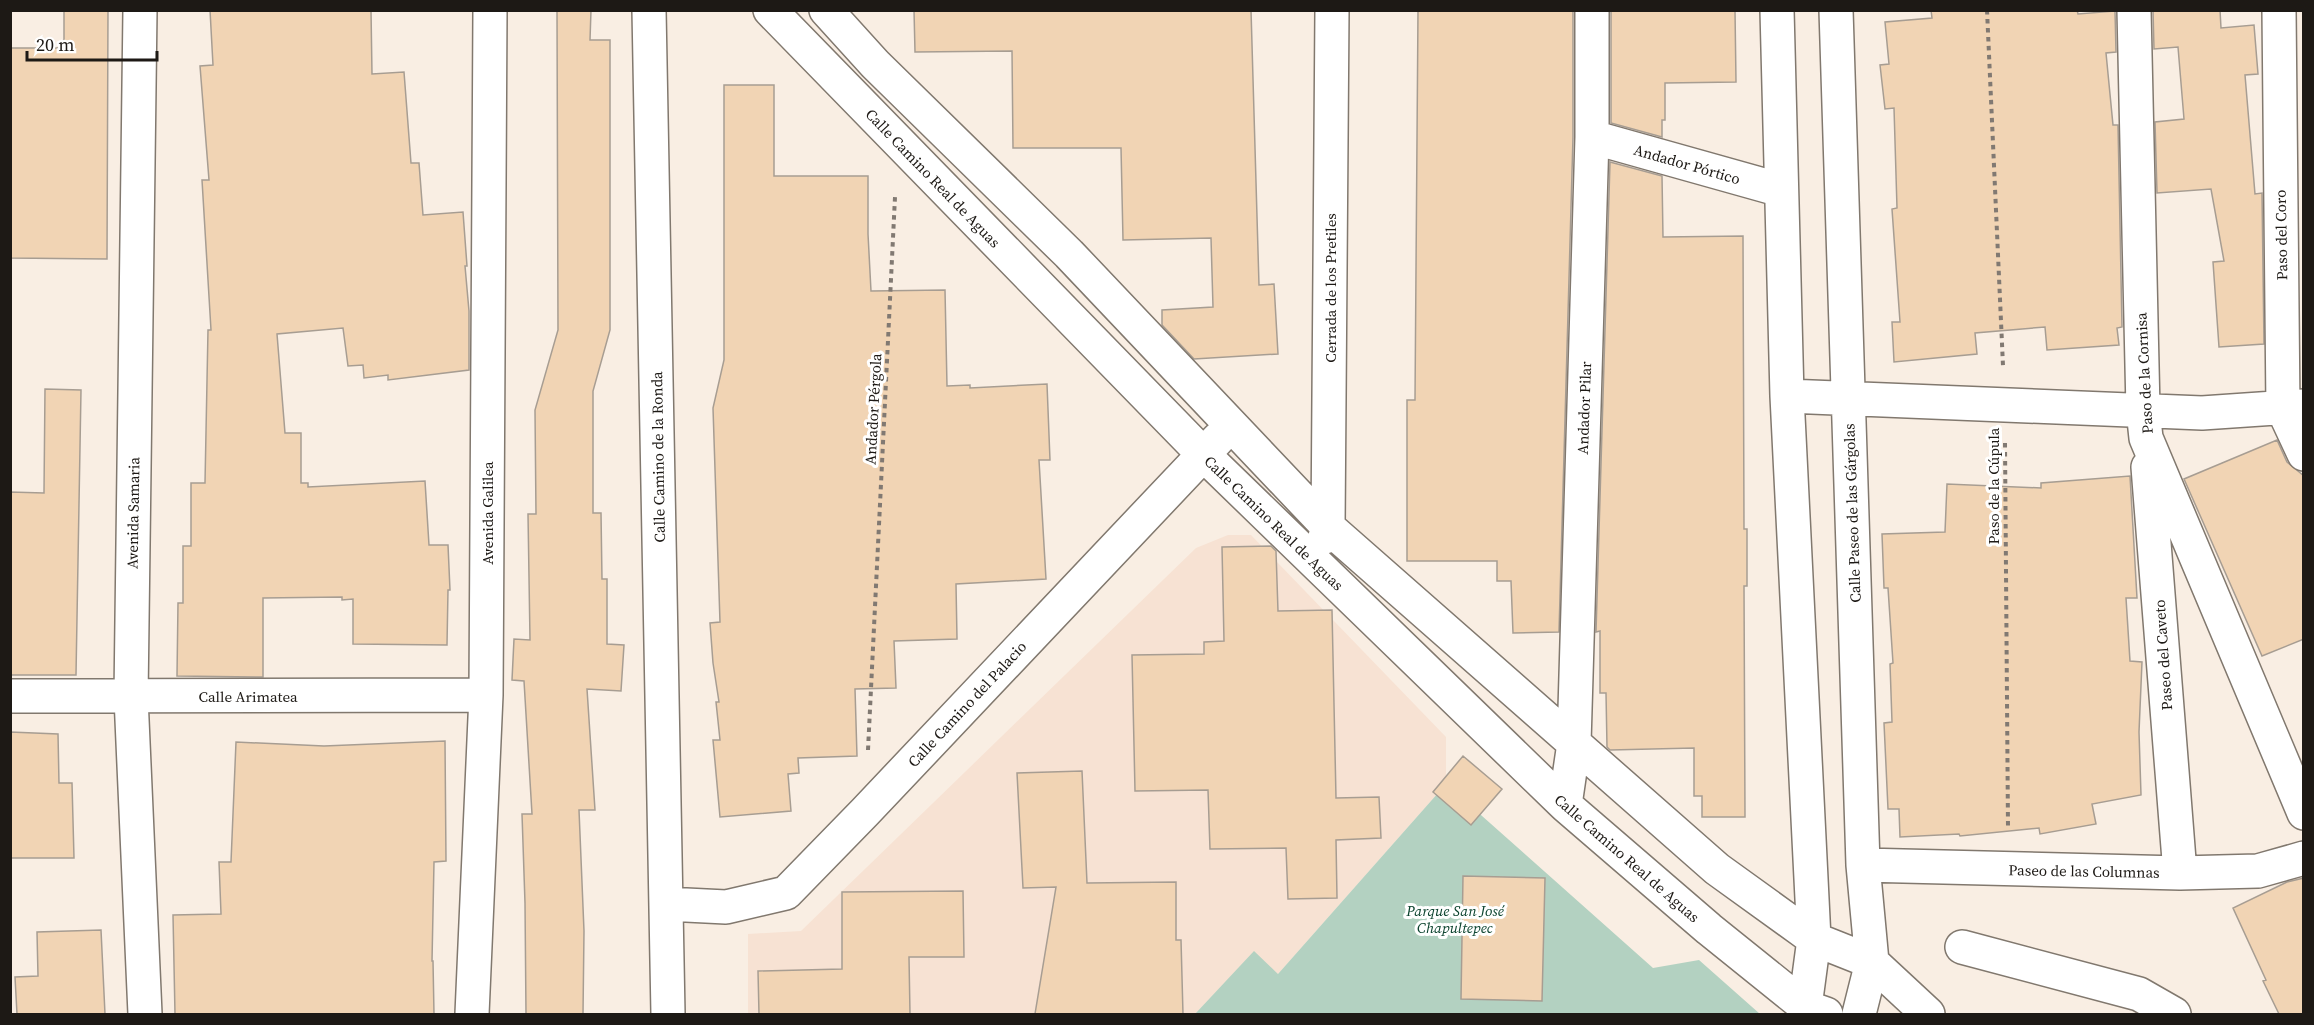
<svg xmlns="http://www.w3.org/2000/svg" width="2314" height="1025" viewBox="0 0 2314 1025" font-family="'Source Serif 4',serif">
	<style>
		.education { fill: #f7e2d3 }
		.green { fill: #b3d1c1 }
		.building { fill: #f1d4b4; stroke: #a79d92; stroke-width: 1.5 }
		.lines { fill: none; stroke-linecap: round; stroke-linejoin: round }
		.minor-casing { stroke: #81786e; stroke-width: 36 }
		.path { stroke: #817972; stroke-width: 4; stroke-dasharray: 4.5 4.5; stroke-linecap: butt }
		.minor { stroke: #fff; stroke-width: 33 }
		.labels { text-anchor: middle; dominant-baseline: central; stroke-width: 6; stroke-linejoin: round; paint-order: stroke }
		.street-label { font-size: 15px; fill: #1d1915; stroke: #fff }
		.park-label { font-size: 15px; font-style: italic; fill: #0a422d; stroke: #fff }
	</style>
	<rect width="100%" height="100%" fill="#f9eee3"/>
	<path class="education" d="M 1228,535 L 1251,535 L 1446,737 L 1446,784 L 1278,974 L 1254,952 L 1195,1014 L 748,1014 L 748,934 L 801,931 L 1196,548 Z"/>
	<path class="green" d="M 1446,784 L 1653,968 L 1699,960 L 1760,1014 L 1195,1014 L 1254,951 L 1278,974 Z"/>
	<path class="building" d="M 64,10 L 108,10 L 107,259 L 10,258 L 10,48 L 64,48 Z
		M 210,10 L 371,10 L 372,74 L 404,72 L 411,163 L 419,163 L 423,215 L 463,212 L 467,266 L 465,266 L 469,311 L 469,370 L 388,380 L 388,375 L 364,378 L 363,365 L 348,366 L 343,328 L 277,334 L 285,433 L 301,433 L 301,483 L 308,483 L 308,487 L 425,481 L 429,545 L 448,545 L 450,590 L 448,590 L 447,645 L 353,644 L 353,599 L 342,600 L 342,597 L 263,598 L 263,677 L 177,676 L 178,603 L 183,603 L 183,546 L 191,546 L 191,483 L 205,483 L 208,330 L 211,330 L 202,180 L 209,180 L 200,66 L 213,65 Z
		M 557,10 L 591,10 L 590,40 L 610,40 L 610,330 L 593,391 L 593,513 L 601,513 L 602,579 L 607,579 L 607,644 L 624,645 L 621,691 L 587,689 L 595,810 L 579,810 L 584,931 L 583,1014 L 526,1014 L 525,903 L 522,814 L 532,814 L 524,681 L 512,680 L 514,639 L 530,640 L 528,514 L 536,514 L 535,410 L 558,330 Z
		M 914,10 L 1251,10 L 1259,285 L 1274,284 L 1278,354 L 1194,359 L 1162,325 L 1162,310 L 1213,307 L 1211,238 L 1123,240 L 1121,148 L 1013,148 L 1012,51 L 915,52 Z
		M 1418,10 L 1573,10 L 1573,137 L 1559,632 L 1513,633 L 1511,581 L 1497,581 L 1497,561 L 1407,561 L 1407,400 L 1415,400 Z
		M 1611,10 L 1735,10 L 1736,82 L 1665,83 L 1665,120 L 1662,120 L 1662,137 L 1611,123 Z
		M 1931,10 L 2077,10 L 2078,14 L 2115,11 L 2116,52 L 2106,53 L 2113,125 L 2118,125 L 2122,327 L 2117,328 L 2119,345 L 2047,350 L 2045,327 L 1975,333 L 1977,354 L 1894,362 L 1892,322 L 1900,322 L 1892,209 L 1897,208 L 1894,108 L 1885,109 L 1880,65 L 1889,64 L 1885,22 L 1932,18 Z
		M 2153,10 L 2220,10 L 2221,28 L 2254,25 L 2258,74 L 2245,75 L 2255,194 L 2262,193 L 2264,344 L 2219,347 L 2213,262 L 2224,261 L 2211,189 L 2157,193 L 2155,122 L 2184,119 L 2178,47 L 2154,49 Z
		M 724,85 L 774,85 L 774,176 L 868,176 L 868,234 L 871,291 L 945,290 L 947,386 L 970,385 L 970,388 L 1047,384 L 1050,460 L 1039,460 L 1046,579 L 956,584 L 957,639 L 894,641 L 896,688 L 855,689 L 857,756 L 798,758 L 799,773 L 788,774 L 791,811 L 720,817 L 713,740 L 720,740 L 716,702 L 719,702 L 713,663 L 710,623 L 720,622 L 713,408 L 724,360 Z
		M 1610,162 L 1662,176 L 1663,237 L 1743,236 L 1744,529 L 1747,529 L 1747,586 L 1744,586 L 1745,817 L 1702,817 L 1702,796 L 1694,796 L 1694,748 L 1610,750 L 1607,747 L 1606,693 L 1600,693 L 1600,631 L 1596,632 Z
		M 45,389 L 81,390 L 76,675 L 10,675 L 10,492 L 44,493 Z
		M 2277,440 L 2287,462 L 2304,476 L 2304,639 L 2262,656 L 2184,479 Z
		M 2130,476 L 2137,598 L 2126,598 L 2130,661 L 2142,662 L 2139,732 L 2141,795 L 2092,804 L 2096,824 L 2040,834 L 2039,828 L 1960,836 L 1959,834 L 1900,837 L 1899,809 L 1888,809 L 1884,723 L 1892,722 L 1890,664 L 1893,663 L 1888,588 L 1884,588 L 1882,534 L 1945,532 L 1947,484 L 2041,488 L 2041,483 Z
		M 1271,546 L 1276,551 L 1278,611 L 1332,610 L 1336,798 L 1379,797 L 1381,838 L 1336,840 L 1337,898 L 1288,899 L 1286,848 L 1210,849 L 1208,790 L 1135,791 L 1132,655 L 1204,654 L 1204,642 L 1224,641 L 1222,547 Z
		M 10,732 L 58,734 L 59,783 L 72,783 L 74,858 L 10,858 Z
		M 445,741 L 446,861 L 434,862 L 432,961 L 433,961 L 434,1014 L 175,1014 L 173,915 L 221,914 L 219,862 L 231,862 L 236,742 L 324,746 Z
		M 1463,756 L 1502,789 L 1471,825 L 1433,792 Z
		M 1082,771 L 1087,883 L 1176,882 L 1176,940 L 1181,940 L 1183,1014 L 1035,1014 L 1056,887 L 1023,888 L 1017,773 Z
		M 1463,876 L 1545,878 L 1542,1001 L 1461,999 Z
		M 2304,878 L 2304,1014 L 2279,1014 L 2263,981 L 2266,980 L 2233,908 L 2287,882 Z
		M 963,891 L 964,957 L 909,957 L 910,1014 L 759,1014 L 758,971 L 842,969 L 842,892 Z
		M 101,930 L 105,1014 L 17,1014 L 15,977 L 38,976 L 37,932 Z"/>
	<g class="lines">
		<g class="minor-casing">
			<path id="minor" d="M 140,10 L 131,697 L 145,1014
				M 649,10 L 668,1014
				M 770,10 L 1203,454 L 1565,805 L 1709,929 L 1806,1007 L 1826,1014
				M 826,10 L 875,64 L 1069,254 L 1328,527 L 1717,869 L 1814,939 L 1872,962 L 1928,1014
				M 1777,10 L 1787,396 L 1814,939 L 1804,1014
				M 1836,10 L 1863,865 L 1872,962 L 1859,1014
				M 2134,10 L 2143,410 L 2146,438 L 2304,813
				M 2279,10 L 2283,409 L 2304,454
				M 1592,137 L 1781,190
				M 1787,396 L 2202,413 L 2304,406
				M 2148,467 L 2180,873
				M 1325,537 L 1328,527 L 1332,10
				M 10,696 L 486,695
				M 1565,805 L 1574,743 L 1592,137 L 1592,10
				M 1863,865 L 2180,873 L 2258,871 L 2304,858
				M 666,904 L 726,907 L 786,893 L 865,812 L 1218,439
				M 1962,947 L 2139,994 L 2174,1014
				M 472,1014 L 486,695 L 490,10"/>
		</g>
		<path class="path" d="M 1987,10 L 2003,366
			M 2005,443 L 2008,828
			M 868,750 L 895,197"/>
		<use href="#minor" class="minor"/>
	</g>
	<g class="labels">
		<g class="street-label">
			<text transform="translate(1687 164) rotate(16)">Andador Pórtico</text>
			<text transform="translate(933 178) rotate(46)">Calle Camino Real de Aguas</text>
			<text transform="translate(2281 235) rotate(-91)">Paso del Coro</text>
			<text transform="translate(1330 288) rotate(-90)">Cerrada de los Pretiles</text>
			<text transform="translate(2144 373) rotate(-93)">Paso de la Cornisa</text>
			<text transform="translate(1584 408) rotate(-88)">Andador Pilar</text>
			<text transform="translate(873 409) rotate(-87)">Andador Pérgola</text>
			<text transform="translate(658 457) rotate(-91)">Calle Camino de la Ronda</text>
			<text transform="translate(1993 486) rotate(-90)">Paso de la Cúpula</text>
			<text transform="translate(133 513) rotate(-89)">Avenida Samaria</text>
			<text transform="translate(487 513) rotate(-90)">Avenida Galilea</text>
			<text transform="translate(1852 513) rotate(-92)">Calle Paseo de las Gárgolas</text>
			<text transform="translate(1274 523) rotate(44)">Calle Camino Real de Aguas</text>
			<text transform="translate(2163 655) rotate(-94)">Paseo del Caveto</text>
			<text x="248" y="696">Calle Arimatea</text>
			<text transform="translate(967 704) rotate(-47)">Calle Camino del Palacio</text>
			<text transform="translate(1627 858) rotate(41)">Calle Camino Real de Aguas</text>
			<text transform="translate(2084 871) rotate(1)">Paseo de las Columnas</text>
		</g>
		<g class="park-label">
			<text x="1455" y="910">Parque San José<tspan x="1455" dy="17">Chapultepec</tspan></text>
		</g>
	</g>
	<rect width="2314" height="1025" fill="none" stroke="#1d1915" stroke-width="24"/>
	<path d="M27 51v9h130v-9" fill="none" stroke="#1d1915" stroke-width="3"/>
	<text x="36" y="51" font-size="18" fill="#1d1915" stroke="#ffffff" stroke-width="4.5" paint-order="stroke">20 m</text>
</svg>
